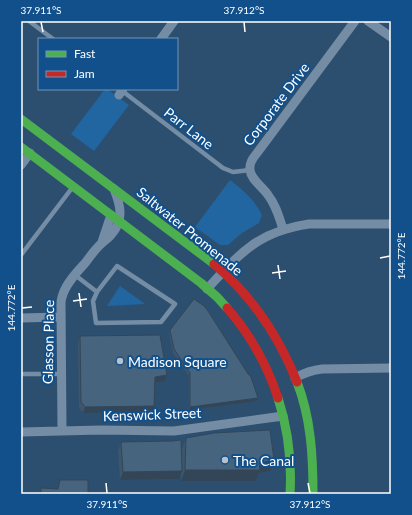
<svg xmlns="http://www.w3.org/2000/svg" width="412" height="515" viewBox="0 0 412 515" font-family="Lato,sans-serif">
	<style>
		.green { fill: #2165a1 }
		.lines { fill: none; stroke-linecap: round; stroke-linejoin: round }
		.lane { stroke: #748da5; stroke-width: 4.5 }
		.street { stroke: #748da5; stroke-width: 9 }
		.fast { stroke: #4caf50; stroke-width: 9 }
		.jam { stroke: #c62828; stroke-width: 9 }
		.wall { fill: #3d566c }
		.shaded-wall { fill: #324658 }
		.building { fill: #47647e; stroke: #324658 }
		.ticks { fill: none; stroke: #fff; stroke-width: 1.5 }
		.poi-dot { fill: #b6c1cd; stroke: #11508b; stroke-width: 1.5 }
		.labels { text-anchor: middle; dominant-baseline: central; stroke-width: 4; stroke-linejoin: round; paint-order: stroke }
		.street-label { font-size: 14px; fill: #fff; stroke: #11508b }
		.poi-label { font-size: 14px; fill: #fff; stroke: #11508b; text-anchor: start }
		.neatline { fill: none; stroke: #fff; stroke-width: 1.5 }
		.ticks-label { font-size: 10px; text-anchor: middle; fill: #fff }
	</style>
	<rect width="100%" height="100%" fill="#2d4f6f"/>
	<path class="green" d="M 105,89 L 107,89 L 129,105 L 94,151 L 71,134 Z
		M 230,180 C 244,191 254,199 262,215 L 259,223 L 242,233 L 228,245 L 220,245 L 195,227 Z
		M 120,286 L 145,304 L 107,306 Z"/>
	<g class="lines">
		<path class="lane" d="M 29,21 L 53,39
			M 121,90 L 223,168 L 233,172 L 250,170
			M 21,255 L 72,188
			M 117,266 L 175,304 L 161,322 L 96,323 L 93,301 L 97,292 Z
			M 75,275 L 97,292
			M 21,374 L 61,374"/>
		<path class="street" d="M 368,21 L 391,37
			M 161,39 L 174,21
			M 119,95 L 123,89
			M 21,165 L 30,153
			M 283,229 C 279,217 276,205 268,195 C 263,187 251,180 250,170 C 249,163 253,158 257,153 L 355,21
			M 102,242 L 111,215
			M 207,289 C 240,253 259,231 309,224 L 391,224
			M 21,318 L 61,317
			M 295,378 C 304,373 312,370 322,369 L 391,368
			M 62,431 L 61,303 C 61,300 62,297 63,294 C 67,282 78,271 86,262 C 91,255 96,248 102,243 C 105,240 109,238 111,235 C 125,220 120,204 114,189
			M 21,432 L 101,430 L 174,431 L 283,416"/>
		<path class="fast" d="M 21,119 L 214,264
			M 21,147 L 201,283 L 217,297 L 227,308
			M 297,382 C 311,418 313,456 313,494
			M 278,398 C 288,429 292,461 290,494"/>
		<path class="jam" d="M 214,264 C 251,295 279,337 297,382
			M 227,308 C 250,334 267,365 278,398"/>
	</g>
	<path class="wall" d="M 170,330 L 257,401 L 189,410 L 189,376 L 173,353 L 169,333 Z
		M 80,336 L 167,375 L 165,381 L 155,383 L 152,412 L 83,413 L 79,408 L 78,342 Z
		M 186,438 L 274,460 L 270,471 L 259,473 L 256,481 L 181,481 L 181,472 L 179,479 L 120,480 L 118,451 L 121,442 L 182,449 Z
		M 60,480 L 88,494 L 40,494 L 41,488 L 58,489 Z"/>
	<path class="shaded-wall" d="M 167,375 L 165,381 L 152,383 L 155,377 Z
		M 258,398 L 257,401 L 189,410 L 190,407 Z
		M 154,406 L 152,412 L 83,413 L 85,407 Z
		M 274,460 L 270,471 L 259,473 L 256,481 L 181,481 L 185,470 L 259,463 Z
		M 182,471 L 179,479 L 120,480 L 123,472 Z"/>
	<path class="building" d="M 194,299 L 204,306 L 208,311 L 248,374 L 251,377 L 258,398 L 190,407 L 190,373 L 174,349 L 170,330 Z
		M 160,335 L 167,375 L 155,377 L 154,406 L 85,407 L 81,402 L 80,336 Z
		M 270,430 L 274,460 L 259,463 L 260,470 L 185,470 L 186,438 L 214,433 Z
		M 181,440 L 182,471 L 123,472 L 121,442 L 173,441 Z
		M 60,480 L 88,480 L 88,494 L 41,494 L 41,488 L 58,489 Z"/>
	<path class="ticks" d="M 41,22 L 43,32M 244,22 L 245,32M 380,258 L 390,256M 278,265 L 280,279M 272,273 L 286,271M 79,293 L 81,307M 73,301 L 87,299M 22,308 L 32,307M 106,483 L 107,493M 308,483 L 310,493"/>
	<g class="poi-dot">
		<circle cx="120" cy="361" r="4"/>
		<circle cx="225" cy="460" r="4"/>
	</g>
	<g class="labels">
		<g class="street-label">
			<text transform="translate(276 104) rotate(-53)">Corporate Drive</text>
			<text transform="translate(189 128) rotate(38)">Parr Lane</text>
			<text transform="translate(190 231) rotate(39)">Saltwater Promenade</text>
			<text transform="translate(48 342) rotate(-89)">Glasson Place</text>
			<text transform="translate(152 414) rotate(-2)">Kenswick Street</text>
		</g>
		<g class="poi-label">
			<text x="128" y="361">Madison Square</text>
			<text x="233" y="460">The Canal</text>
		</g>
	</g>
	<rect width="412" height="515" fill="none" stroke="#11508b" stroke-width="44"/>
	<rect x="38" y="38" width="140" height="52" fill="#11508b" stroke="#7096b9"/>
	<rect x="46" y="51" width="20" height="6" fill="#4caf50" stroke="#7096b9"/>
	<text x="74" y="58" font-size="12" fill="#ffffff">Fast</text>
	<rect x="46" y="71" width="20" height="6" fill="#c62828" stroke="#7096b9"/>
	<text x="74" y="78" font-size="12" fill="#ffffff">Jam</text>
	<rect x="22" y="22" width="368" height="471" class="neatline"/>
	<g class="ticks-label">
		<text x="41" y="14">37.911°S</text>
		<text x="244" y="14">37.912°S</text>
		<text transform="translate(401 256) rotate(-90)" y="4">144.772°E</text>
		<text transform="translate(11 308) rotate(-90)" y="4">144.772°E</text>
		<text x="107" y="508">37.911°S</text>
		<text x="310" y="508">37.912°S</text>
	</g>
</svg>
